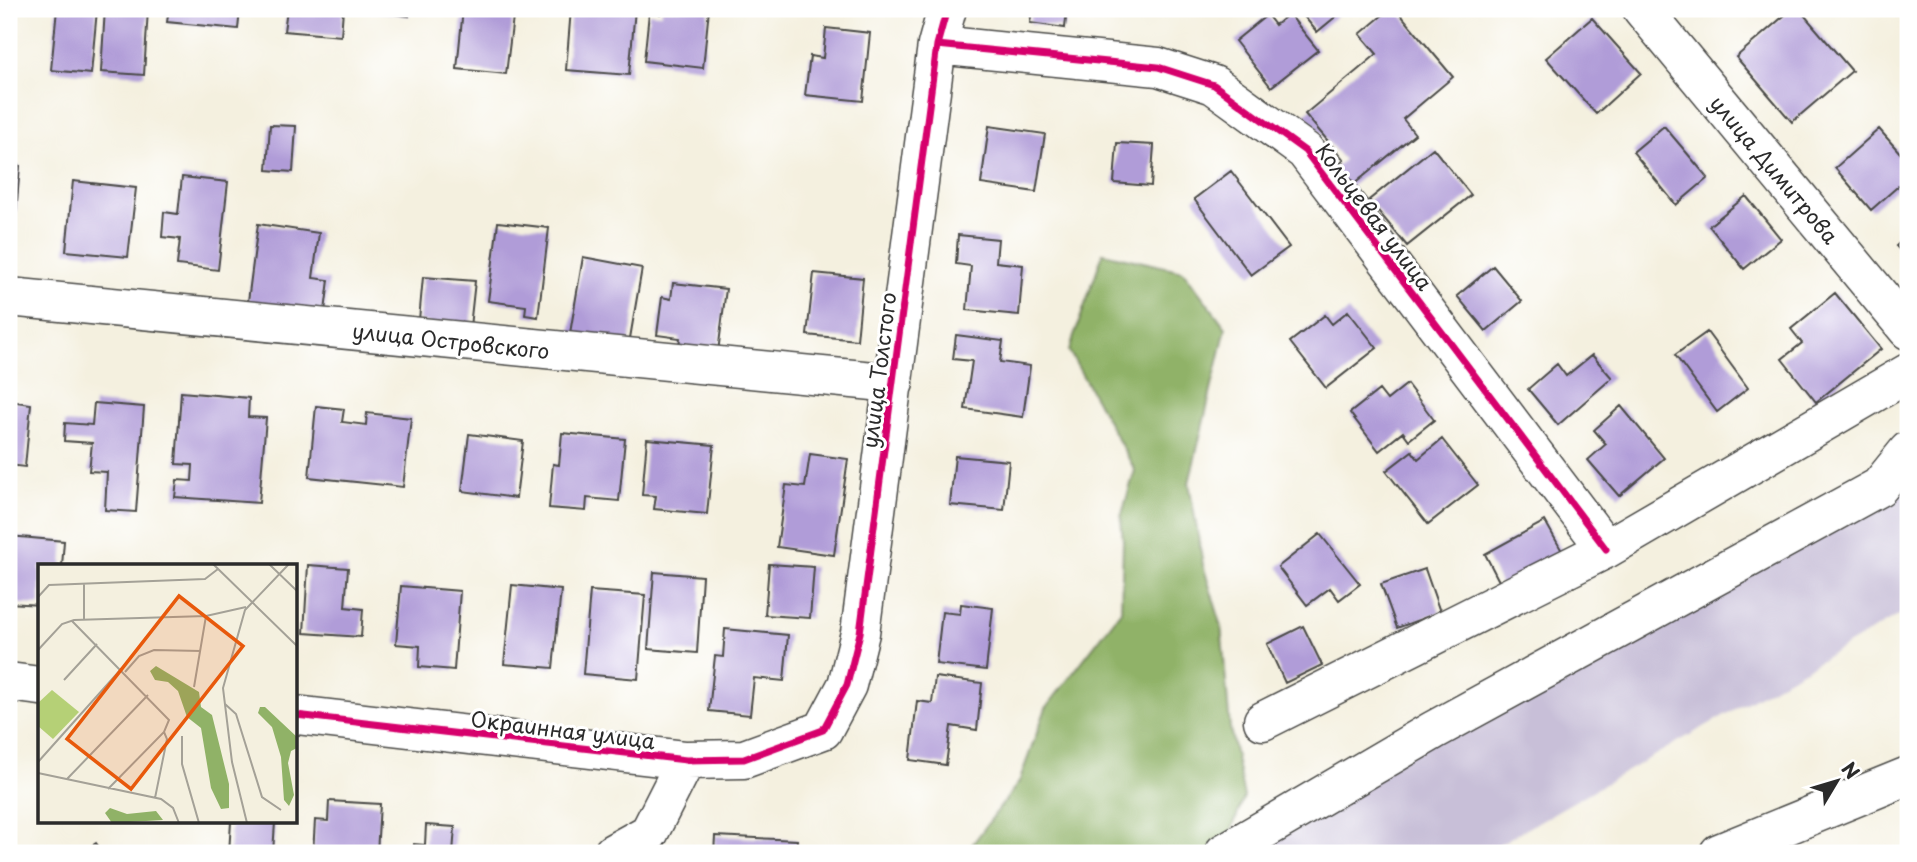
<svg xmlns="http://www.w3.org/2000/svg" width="1917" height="862" viewBox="0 0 1917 862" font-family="'Playpen Sans',sans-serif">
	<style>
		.industrial { fill: #c8bfd8 }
		.forest { fill: #90b267; stroke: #5e6e49; stroke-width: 2 }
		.building { fill: #b09cd8 }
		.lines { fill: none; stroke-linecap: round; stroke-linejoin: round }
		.minor-casing { stroke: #494946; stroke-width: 41 }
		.minor { stroke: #fff; stroke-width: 38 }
		.cycleway-casing { stroke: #fff; stroke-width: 11 }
		.cycleway { stroke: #d6006c; stroke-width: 7 }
		.labels { text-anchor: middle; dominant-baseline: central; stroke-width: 6; stroke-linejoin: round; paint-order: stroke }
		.street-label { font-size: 21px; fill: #2b2b2b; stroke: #fff }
		.inset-road { fill: none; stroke: #a4a197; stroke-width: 2 }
		.view { fill: #e8590c; fill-opacity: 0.15; stroke: #e8590c; stroke-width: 3.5 }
		.inset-edge { fill: none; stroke: #2b2b2b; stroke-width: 3.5 }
	</style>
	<rect width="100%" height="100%" fill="#fff"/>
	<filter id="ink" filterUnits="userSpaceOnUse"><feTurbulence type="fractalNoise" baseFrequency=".0143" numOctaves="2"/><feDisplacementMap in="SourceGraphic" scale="14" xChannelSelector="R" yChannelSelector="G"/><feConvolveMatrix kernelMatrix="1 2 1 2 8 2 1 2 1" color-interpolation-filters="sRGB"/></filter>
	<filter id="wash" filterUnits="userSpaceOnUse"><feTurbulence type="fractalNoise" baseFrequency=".00686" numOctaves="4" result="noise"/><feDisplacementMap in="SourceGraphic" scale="28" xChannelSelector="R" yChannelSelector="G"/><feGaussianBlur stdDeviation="1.57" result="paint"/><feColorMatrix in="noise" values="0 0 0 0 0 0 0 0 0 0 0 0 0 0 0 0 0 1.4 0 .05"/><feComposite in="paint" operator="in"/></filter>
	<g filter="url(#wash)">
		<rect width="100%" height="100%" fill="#f4f0df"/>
		<path class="industrial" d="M 1908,463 L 1908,610 L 1484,853 L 1239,853 Z"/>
		<path class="forest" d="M 1103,253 L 1183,271 L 1226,328 L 1189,483 L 1203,565 L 1221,624 L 1230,728 L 1244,797 L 1223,853 L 966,853 L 1019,782 L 1046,708 L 1121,611 L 1123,541 L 1121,517 L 1135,470 L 1069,351 Z"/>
		<g id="blocks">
			<path class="building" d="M 57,9 L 97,10 L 91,74 L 51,70 Z
				M 105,9 L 148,9 L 144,75 L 101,72 Z
				M 169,9 L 240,9 L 238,29 L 167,22 Z
				M 287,9 L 343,9 L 341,36 L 284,31 Z
				M 358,9 L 410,9 L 409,16 Z
				M 463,9 L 514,9 L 506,74 L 457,69 Z
				M 571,9 L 635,9 L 629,75 L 566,70 Z
				M 662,9 L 709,9 L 703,68 L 644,61 L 649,13 L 661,14 Z
				M 1032,9 L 1067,9 L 1065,28 L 1030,23 Z
				M 1298,9 L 1345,9 L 1317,32 Z
				M 1390,9 L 1396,9 L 1453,77 L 1403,119 L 1415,134 L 1348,189 L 1332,170 L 1344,160 L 1305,114 L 1377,54 L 1360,34 Z
				M 1792,9 L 1799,9 L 1852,71 L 1792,122 L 1736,57 Z
				M 1289,14 L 1318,50 L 1271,87 L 1235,41 L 1267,15 L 1275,25 Z
				M 1592,18 L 1641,73 L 1596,114 L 1546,58 Z
				M 826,28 L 870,33 L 863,101 L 805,95 L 810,56 L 823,58 Z
				M 270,125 L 296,126 L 293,172 L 267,170 Z
				M 989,126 L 1045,134 L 1036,192 L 981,184 Z
				M 1664,126 L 1708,178 L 1676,205 L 1633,152 Z
				M 1879,129 L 1908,162 L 1908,187 L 1904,181 L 1871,210 L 1835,168 Z
				M 1117,143 L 1154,145 L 1151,186 L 1114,183 Z
				M 1433,148 L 1471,195 L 1407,246 L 1369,200 Z
				M 9,165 L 20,166 L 13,249 L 9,249 Z
				M 1231,171 L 1289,247 L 1251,275 L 1194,199 Z
				M 182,177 L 228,182 L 218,270 L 177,265 L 180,239 L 162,237 L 164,212 L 178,214 Z
				M 73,181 L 136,188 L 128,257 L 66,251 Z
				M 1746,196 L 1781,239 L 1744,269 L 1709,226 Z
				M 498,222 L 549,228 L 538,317 L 525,315 L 526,306 L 488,301 Z
				M 258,224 L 319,233 L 313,278 L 329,280 L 324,319 L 247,309 Z
				M 958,235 L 998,239 L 996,262 L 1023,265 L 1019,315 L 967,310 L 971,266 L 956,264 Z
				M 1908,235 L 1908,259 L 1896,246 Z
				M 583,257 L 642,268 L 628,350 L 569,339 Z
				M 1493,266 L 1522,301 L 1486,331 L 1457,296 Z
				M 814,273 L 863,278 L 857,340 L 807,335 Z
				M 423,277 L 475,281 L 469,336 L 419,320 Z
				M 673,283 L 726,289 L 717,360 L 678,355 L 680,338 L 657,335 L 662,297 L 671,299 Z
				M 1835,293 L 1881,349 L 1816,402 L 1782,359 L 1802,343 L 1791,329 Z
				M 1348,311 L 1377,348 L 1326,388 L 1290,342 L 1325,315 L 1332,324 Z
				M 1707,332 L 1748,388 L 1717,412 L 1675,355 Z
				M 956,335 L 1003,341 L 1000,362 L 1030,366 L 1023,417 L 965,409 L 972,361 L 953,359 Z
				M 1592,355 L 1612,378 L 1558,425 L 1528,389 L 1557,364 L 1566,376 Z
				M 1407,384 L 1434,420 L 1409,440 L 1403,432 L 1379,451 L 1350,413 L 1379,390 L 1387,400 Z
				M 181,392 L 249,398 L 248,417 L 266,418 L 259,503 L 175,497 L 177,480 L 192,481 L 193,465 L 176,464 Z
				M 9,401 L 31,404 L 25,467 L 9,465 Z
				M 94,403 L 144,407 L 136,512 L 105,510 L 107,472 L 89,471 L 92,443 L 64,441 L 65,423 L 92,425 Z
				M 316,406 L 344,409 L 342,422 L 366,425 L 367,413 L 411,418 L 403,487 L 309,477 Z
				M 1621,406 L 1664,458 L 1619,496 L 1588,460 L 1606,444 L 1594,430 Z
				M 562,433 L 625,439 L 619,501 L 587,498 L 586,511 L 549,508 L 553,464 L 559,465 Z
				M 469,434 L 523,441 L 516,498 L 462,491 Z
				M 647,439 L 714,445 L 707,514 L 654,509 L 656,496 L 642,495 Z
				M 1442,439 L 1478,485 L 1428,524 L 1386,471 L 1412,451 L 1418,459 Z
				M 810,454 L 848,459 L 834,555 L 777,547 L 786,485 L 805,487 Z
				M 955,456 L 1009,461 L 1004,510 L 950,505 Z
				M 1545,521 L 1562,551 L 1501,585 L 1485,554 Z
				M 1320,534 L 1360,584 L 1339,600 L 1330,588 L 1307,605 L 1278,567 Z
				M 9,536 L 64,541 L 62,566 L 40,566 L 40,605 L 9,603 Z
				M 769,564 L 814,567 L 810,618 L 765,615 Z
				M 308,565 L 348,568 L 345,607 L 363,609 L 361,637 L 304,633 Z
				M 1425,569 L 1440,612 L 1397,628 L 1381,584 Z
				M 654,572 L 702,576 L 697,653 L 648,649 Z
				M 512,585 L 561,590 L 553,668 L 504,664 Z
				M 401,586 L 460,591 L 454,670 L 419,667 L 420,646 L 396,644 Z
				M 590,591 L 645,595 L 638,679 L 583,674 Z
				M 961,604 L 993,608 L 986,670 L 936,664 L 942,612 L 960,614 Z
				M 1303,626 L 1322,665 L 1285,683 L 1267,644 Z
				M 725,629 L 788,635 L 784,681 L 754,678 L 750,715 L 709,711 L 715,656 L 723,657 Z
				M 935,677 L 982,683 L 977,730 L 951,726 L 946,765 L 910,760 L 917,701 L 932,703 Z
				M 329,801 L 380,804 L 377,853 L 313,853 L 315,820 L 328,821 Z
				M 231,822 L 275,822 L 273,853 L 229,853 Z
				M 426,825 L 455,827 L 453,853 L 414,853 L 414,844 L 425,845 Z
				M 715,836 L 797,840 L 796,853 L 714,853 Z
				M 96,843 L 103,853 L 81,853 Z"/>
		</g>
	</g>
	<g filter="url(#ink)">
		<use href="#blocks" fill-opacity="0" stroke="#494946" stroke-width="2"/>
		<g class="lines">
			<g class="minor-casing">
				<path id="minor" d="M 1642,9 L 1908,330
					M 937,45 L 1158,67 L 1214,85 L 1305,151 L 1606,549
					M 9,297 L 894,383
					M 9,682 L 40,686
					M 296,715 L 686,760 L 744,759 L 823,730 L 847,685 L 860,633 L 937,45 L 947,9
					M 1263,721 L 1606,549 L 1908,373
					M 613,853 L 649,833 L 686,760
					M 1224,853 L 1434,730 L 1879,487 L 1908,451
					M 1719,853 L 1908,776"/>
			</g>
			<use href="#minor" class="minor"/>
			<g class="cycleway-casing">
				<path id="cycleway" d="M 937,45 L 1158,67 L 1214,85 L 1305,151 L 1606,549
					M 296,715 L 686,760 L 744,759 L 823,730 L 847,685 L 860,633 L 937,45 L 947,9"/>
			</g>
			<use href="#cycleway" class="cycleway"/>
		</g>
	</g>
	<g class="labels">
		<g class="street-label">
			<text transform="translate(1775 169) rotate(50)">улица Димитрова</text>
			<text transform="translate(1375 216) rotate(53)">Кольцевая улица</text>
			<text transform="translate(451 340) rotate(6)">улица Островского</text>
			<text transform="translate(878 370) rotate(-83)">улица Толстого</text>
			<text transform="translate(563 729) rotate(7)">Окраинная улица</text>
		</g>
	</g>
	<g transform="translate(38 564)">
		<rect width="259" height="259" fill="#f4f0df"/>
		<path d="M 14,126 L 41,148 L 15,175 L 0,162 L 0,139 Z" fill="#b5d076"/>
		<path d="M 118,102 L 161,128 L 163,143 L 174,151 L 191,220 L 191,244 L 183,245 L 173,224 L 163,164 L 149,153 L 140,127 L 130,118 L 117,116 L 112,107 ZM 222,143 L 227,143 L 259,173 L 259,184 L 253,187 L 250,199 L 256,231 L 251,242 L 246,236 L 243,193 L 234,163 L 220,149 ZM 72,244 L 89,250 L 118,247 L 125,256 L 74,259 L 67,249 Z" fill="#90b267"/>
		<path class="inset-road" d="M 175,0 L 259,82M 231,0 L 259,27M 46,19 L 46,55M 0,33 L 11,21 L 167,15 L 180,5M 34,57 L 131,156 L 126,168 L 70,225M 0,86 L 24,60 L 36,56 L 168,52 L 208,43M 87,108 L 101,92 L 116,86 L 163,87M 26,116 L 59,80M 156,123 L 168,52M 187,140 L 198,150 L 224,233 L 243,246M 144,172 L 144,200 L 161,259M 0,198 L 84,104M 0,209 L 123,235 L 135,244 L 141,259M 29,215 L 110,131M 117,234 L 129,175 L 126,168M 209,259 L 194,198 L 185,124 L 207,46 L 251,0"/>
		<path class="view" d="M 141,32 L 205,82 L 93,225 L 29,175 Z"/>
		<rect width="259" height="259" class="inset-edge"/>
	</g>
	<rect width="1917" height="862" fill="none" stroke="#fff" stroke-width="35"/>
	<g transform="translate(1837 781) rotate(52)" stroke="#ffffff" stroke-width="5" paint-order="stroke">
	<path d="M0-5L12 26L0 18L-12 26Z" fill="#2b2b2b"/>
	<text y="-10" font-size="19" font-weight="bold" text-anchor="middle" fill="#2b2b2b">N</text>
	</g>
</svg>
